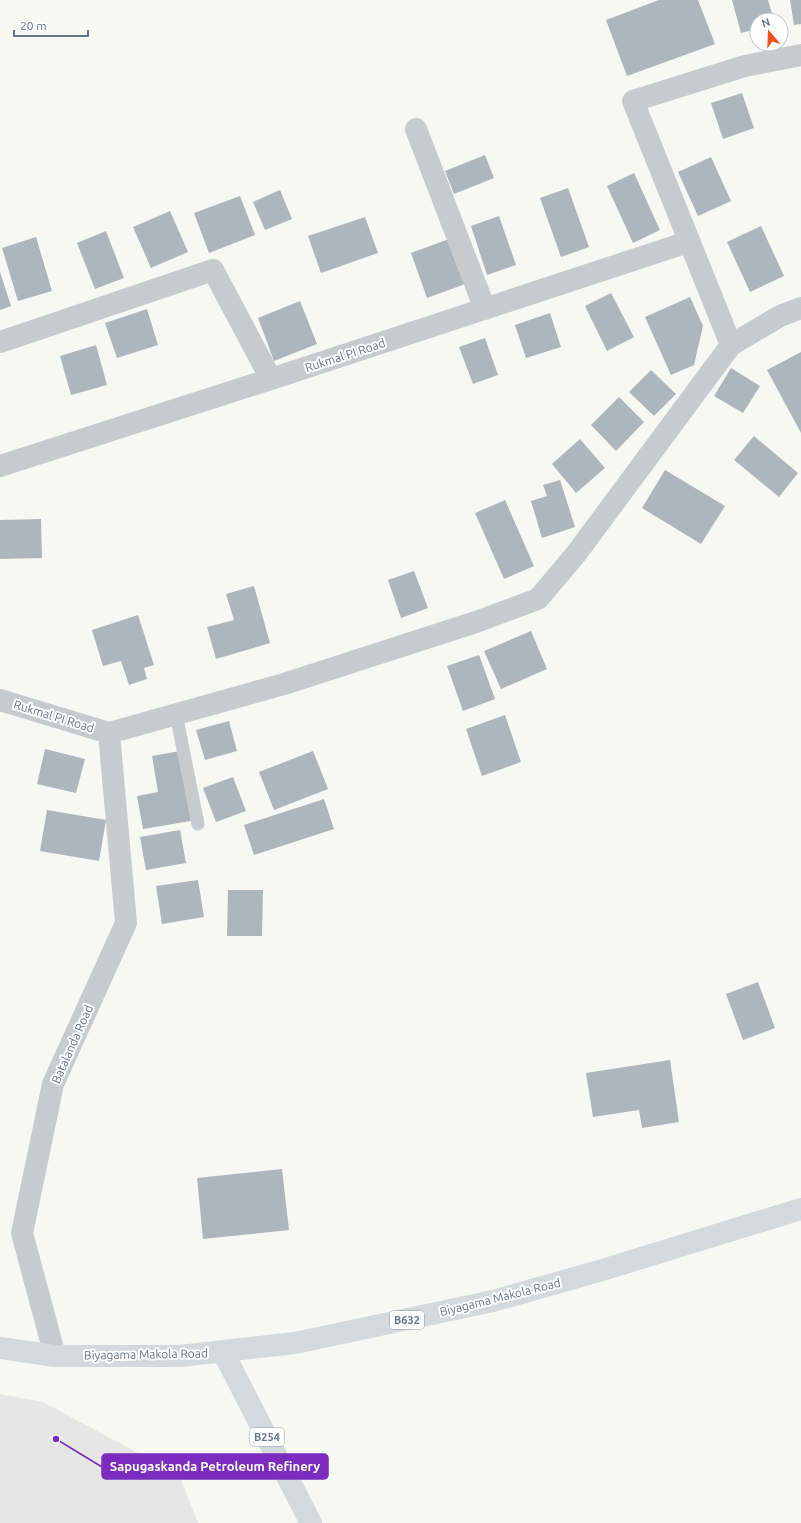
<svg xmlns="http://www.w3.org/2000/svg" width="801" height="1523" viewBox="0 0 801 1523" font-family="Ubuntu,sans-serif">
	<style>
		.built { fill: #e5e6e5 }
		.building { fill: #adb6bc }
		.lines { fill: none; stroke-linecap: round; stroke-linejoin: round }
		.service { stroke: #c7cbce; stroke-width: 13 }
		.minor { stroke: #c7cbce; stroke-width: 22 }
		.primary { stroke: #d4d9de; stroke-width: 22 }
		.labels { text-anchor: middle; dominant-baseline: central; stroke-width: 4; stroke-linejoin: round; paint-order: stroke }
		.shield { fill: #fff; stroke: #92a0ac; stroke-width: 1 }
		.shield-label { font-size: 11px; font-weight: bold; fill: #647788 }
		.street-label { font-size: 12px; fill: #647788; stroke: #fff }
		.leader { fill: none; stroke: #7b2cbf; stroke-width: 1.5 }
		.callout-dot { fill: #7b2cbf; stroke: #fff; stroke-width: 1.5 }
		.callout { fill: #7b2cbf; stroke: #7b2cbf; stroke-width: 1.5 }
		.callout-label { font-size: 13px; text-anchor: middle; font-weight: bold; fill: #fff }
	</style>
	<rect width="100%" height="100%" fill="#f7f7f4"/>
	<path class="built" d="M 0,1394 L 43,1402 L 179,1475 L 198,1523 L 0,1523 Z"/>
	<path class="building" d="M 659,0 L 698,0 L 715,44 L 627,76 L 606,20 Z
		M 732,0 L 768,0 L 774,20 L 757,20 L 757,29 L 741,33 Z
		M 790,0 L 801,0 L 801,24 L 794,25 Z
		M 742,93 L 754,128 L 723,139 L 711,103 Z
		M 485,155 L 494,178 L 454,194 L 445,171 Z
		M 711,157 L 731,201 L 698,216 L 678,172 Z
		M 634,173 L 660,230 L 633,243 L 607,186 Z
		M 568,188 L 589,247 L 561,257 L 540,198 Z
		M 280,190 L 292,219 L 265,230 L 253,202 Z
		M 240,196 L 255,235 L 209,253 L 194,213 Z
		M 170,211 L 188,252 L 151,268 L 133,227 Z
		M 499,216 L 516,265 L 487,275 L 471,226 Z
		M 365,217 L 378,253 L 321,273 L 308,236 Z
		M 761,226 L 784,276 L 750,292 L 727,242 Z
		M 106,231 L 124,278 L 95,289 L 77,243 Z
		M 36,237 L 52,291 L 18,301 L 2,248 Z
		M 449,239 L 465,284 L 427,298 L 411,253 Z
		M 0,272 L 11,306 L 0,310 Z
		M 611,293 L 634,337 L 607,351 L 585,306 Z
		M 690,297 L 703,326 L 694,365 L 671,375 L 645,317 Z
		M 300,301 L 317,344 L 274,361 L 258,318 Z
		M 147,309 L 158,345 L 117,358 L 105,323 Z
		M 550,313 L 561,347 L 526,358 L 515,325 Z
		M 485,338 L 498,375 L 473,384 L 459,347 Z
		M 96,345 L 107,385 L 71,395 L 60,356 Z
		M 801,352 L 801,433 L 767,370 Z
		M 731,368 L 760,386 L 743,413 L 714,396 Z
		M 651,370 L 676,394 L 654,416 L 629,392 Z
		M 619,397 L 644,422 L 616,451 L 591,425 Z
		M 754,436 L 798,473 L 779,497 L 734,460 Z
		M 580,439 L 605,468 L 576,493 L 552,464 Z
		M 665,470 L 725,506 L 701,544 L 642,508 Z
		M 560,480 L 575,527 L 542,538 L 531,501 L 547,496 L 543,485 Z
		M 505,500 L 534,566 L 504,579 L 475,513 Z
		M 41,519 L 42,558 L 0,559 L 0,520 Z
		M 414,571 L 428,608 L 401,618 L 388,580 Z
		M 254,586 L 270,643 L 216,659 L 207,627 L 234,620 L 226,594 Z
		M 138,615 L 154,665 L 144,668 L 147,679 L 129,685 L 121,661 L 103,666 L 92,630 Z
		M 531,631 L 547,669 L 501,689 L 484,651 Z
		M 479,655 L 495,699 L 463,711 L 447,666 Z
		M 505,715 L 521,762 L 482,776 L 466,729 Z
		M 229,721 L 237,751 L 205,760 L 196,730 Z
		M 45,749 L 85,759 L 76,793 L 37,784 Z
		M 180,751 L 191,821 L 143,829 L 137,796 L 158,792 L 152,756 Z
		M 313,751 L 328,789 L 274,810 L 259,772 Z
		M 233,777 L 246,811 L 216,822 L 203,788 Z
		M 324,799 L 334,829 L 254,855 L 244,825 Z
		M 47,810 L 106,820 L 99,861 L 40,851 Z
		M 180,830 L 186,863 L 146,870 L 140,837 Z
		M 198,880 L 204,917 L 162,924 L 156,886 Z
		M 228,890 L 263,890 L 262,936 L 227,936 Z
		M 758,982 L 775,1028 L 743,1040 L 726,994 Z
		M 670,1060 L 679,1122 L 642,1128 L 639,1110 L 593,1117 L 586,1073 Z
		M 282,1169 L 289,1230 L 203,1239 L 197,1178 Z"/>
	<g class="lines">
		<path class="service" d="M 176,714 L 198,824"/>
		<path class="minor" d="M 416,129 L 485,309
			M 0,342 L 213,270 L 271,379
			M 731,345 L 780,316 L 801,308
			M 0,466 L 271,379 L 688,242
			M 0,700 L 109,733
			M 109,733 L 284,684 L 476,622 L 538,599 L 576,554 L 731,345 L 633,101 L 745,66 L 801,55
			M 55,1356 L 22,1233 L 53,1084 L 126,923 L 109,733"/>
		<path class="primary" d="M 0,1348 L 55,1356 L 180,1356 L 295,1343 L 493,1301 L 599,1271 L 801,1209
			M 223,1352 L 311,1523"/>
	</g>
	<g class="labels">
		<g class="shield">
			<rect x="390" y="1311" width="34" height="18" rx="3"/>
			<rect x="250" y="1428" width="34" height="18" rx="3"/>
		</g>
		<g class="shield-label">
			<text x="407" y="1320">B632</text>
			<text x="267" y="1437">B254</text>
		</g>
		<g class="street-label">
			<text transform="translate(345 355) rotate(-18)">Rukmal PI Road</text>
			<text transform="translate(54 716) rotate(17)">Rukmal PI Road</text>
			<text transform="translate(72 1044) rotate(-66)">Batalanda Road</text>
			<text transform="translate(500 1297) rotate(-14)">Biyagama Makola Road</text>
			<text transform="translate(146 1354) rotate(-1)">Biyagama Makola Road</text>
		</g>
	</g>
	<path class="leader" d="M56 1439L102 1467"/>
	<circle class="callout-dot" cx="56" cy="1439" r="4"/>
	<rect class="callout" x="102" y="1454" width="226" height="25" rx="4"/>
	<g class="callout-label">
		<text x="215" y="1471">Sapugaskanda Petroleum Refinery</text>
	</g>
	<g transform="translate(769 32) rotate(341)"><circle r="19" fill="#ffffff" stroke="#c1c9cf"/>
	<path d="M0-3L7 15L0 10L-7 15Z" fill="#f14e1a"/>
	<text y="-6" font-size="11" font-weight="bold" text-anchor="middle" fill="#647788">N</text>
	</g>
	<path d="M14 30v6h74v-6" fill="none" stroke="#647788" stroke-width="2"/>
	<text x="20" y="30" font-size="12" fill="#647788" stroke="#ffffff" stroke-width="3" paint-order="stroke">20 m</text>
</svg>
